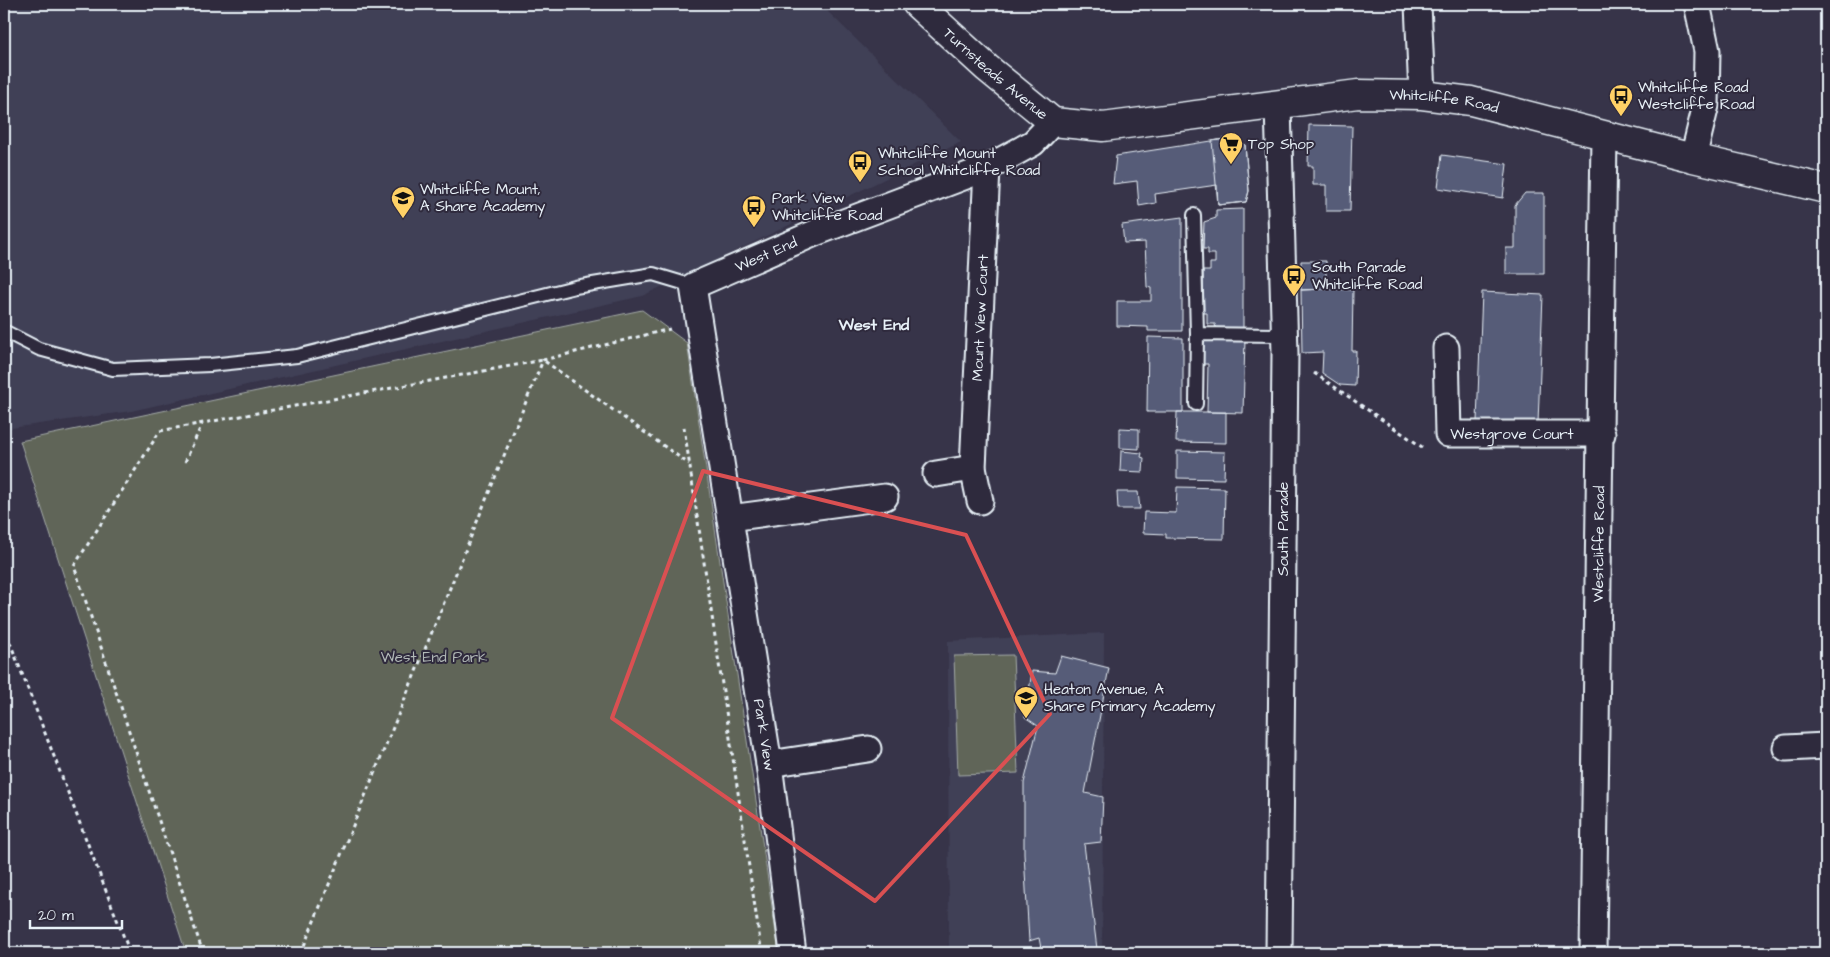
<svg xmlns="http://www.w3.org/2000/svg" width="1830" height="957" viewBox="0 0 1830 957" font-family="'Architects Daughter',sans-serif">
	<style>
		.built { fill: #414057 }
		.park { fill: #606558; stroke: #a4aba8 }
		.building { fill: #575c78; stroke: #e8f1f8 }
		.lines { fill: none; stroke-linecap: round; stroke-linejoin: round }
		.lane-casing { stroke: #e8f1f8; stroke-width: 16 }
		.street-casing { stroke: #e8f1f8; stroke-width: 29 }
		.secondary-casing { stroke: #e8f1f8; stroke-width: 31 }
		.path { stroke: #e8f1f8; stroke-width: 3; stroke-dasharray: 4 4; stroke-linecap: butt }
		.lane { stroke: #2f2a3d; stroke-width: 12 }
		.street { stroke: #2f2a3d; stroke-width: 25 }
		.secondary { stroke: #2f2a3d; stroke-width: 28 }
		.marked { fill: none; stroke: #da5052; stroke-width: 4; stroke-linejoin: round }
		.labels { text-anchor: middle; dominant-baseline: central; stroke-width: 4; stroke-linejoin: round; paint-order: stroke }
		.street-label { font-size: 15px; fill: #e8f1f8; stroke: #2f2a3d }
		.poi-label { font-size: 15px; fill: #e8f1f8; stroke: #2f2a3d; text-anchor: start }
		.park-label { font-size: 15px; fill: #b2b9b8; stroke: #2f2a3d }
		.neighbourhood-label { font-size: 16px; font-weight: bold; fill: #e8f1f8; stroke: #2f2a3d }
	</style>
	<rect width="100%" height="100%" fill="#373449"/>
	<filter id="ink" filterUnits="userSpaceOnUse"><feTurbulence type="fractalNoise" baseFrequency=".02" numOctaves="2"/><feDisplacementMap in="SourceGraphic" scale="10" xChannelSelector="R" yChannelSelector="G"/><feConvolveMatrix kernelMatrix="1 2 1 2 8 2 1 2 1" color-interpolation-filters="sRGB"/></filter>
	<g filter="url(#ink)">
		<path class="built" d="M 4,4 L 820,4 L 961,142 L 642,296 L 131,411 L 4,429 Z
			M 1104,633 L 1102,953 L 949,953 L 948,641 Z"/>
		<path class="park" d="M 642,310 L 687,343 L 779,953 L 186,953 L 20,441 Z
			M 1013,655 L 1018,773 L 958,775 L 954,656 Z"/>
		<path class="building" d="M 1309,125 L 1352,126 L 1350,211 L 1326,211 L 1326,185 L 1313,185 L 1313,166 L 1308,166 Z
			M 1237,137 L 1245,145 L 1249,191 L 1246,202 L 1218,205 L 1217,185 L 1155,194 L 1156,203 L 1139,206 L 1137,181 L 1113,184 L 1116,156 Z
			M 1237,137 L 1245,145 L 1249,191 L 1246,202 L 1218,205 L 1212,141 Z
			M 1442,155 L 1507,164 L 1503,198 L 1438,188 Z
			M 1525,193 L 1544,193 L 1544,274 L 1506,274 L 1506,248 L 1515,248 L 1515,205 Z
			M 1243,209 L 1243,329 L 1216,330 L 1215,324 L 1207,324 L 1207,313 L 1204,313 L 1203,271 L 1210,271 L 1210,263 L 1215,263 L 1215,254 L 1208,254 L 1208,249 L 1203,249 L 1204,222 L 1216,218 L 1216,210 Z
			M 1182,217 L 1182,331 L 1148,331 L 1148,327 L 1117,326 L 1117,301 L 1151,301 L 1151,288 L 1147,287 L 1145,242 L 1124,243 L 1122,225 Z
			M 1301,261 L 1326,261 L 1326,289 L 1301,290 Z
			M 1326,289 L 1353,290 L 1352,351 L 1356,351 L 1355,386 L 1340,385 L 1322,373 L 1323,352 L 1302,353 L 1301,290 Z
			M 1482,292 L 1543,295 L 1538,423 L 1477,421 Z
			M 1148,337 L 1183,338 L 1183,412 L 1147,412 Z
			M 1204,338 L 1245,339 L 1243,413 L 1207,412 L 1208,364 L 1203,364 Z
			M 1177,412 L 1226,412 L 1226,443 L 1176,442 Z
			M 1120,428 L 1139,429 L 1139,449 L 1120,448 Z
			M 1121,451 L 1142,453 L 1141,457 L 1144,458 L 1143,472 L 1120,471 Z
			M 1177,451 L 1225,452 L 1224,479 L 1177,478 Z
			M 1177,487 L 1225,488 L 1224,539 L 1166,538 L 1166,534 L 1143,533 L 1144,512 L 1176,513 Z
			M 1117,492 L 1138,492 L 1140,509 L 1118,509 Z
			M 1061,656 L 1109,668 L 1085,793 L 1103,797 L 1101,842 L 1084,844 L 1097,949 L 1074,953 L 1042,953 L 1039,938 L 1029,941 L 1024,854 L 1024,783 L 1038,726 L 1025,717 L 1032,671 L 1055,673 Z"/>
		<g class="lines">
			<g class="lane-casing">
				<path id="lane" d="M 1194,215 L 1197,334 L 1284,335
					M 4,331 L 39,349 L 113,369 L 210,365 L 297,356 L 575,287 L 653,274 L 693,286
					M 1196,404 L 1197,334"/>
			</g>
			<g class="street-casing">
				<g id="street">
					<path d="M 1418,4 L 1422,95"/>
					<path d="M 1278,106 L 1285,353 L 1279,953"/>
					<path d="M 1693,158 L 1706,105 L 1707,51 L 1697,4"/>
					<path id="s1" d="M 1446,348 L 1448,434 L 1602,434"/>
					<path d="M 936,474 L 973,468"/>
					<path id="s2" d="M 980,501 L 973,468 L 987,168"/>
					<path d="M 730,518 L 885,497"/>
					<path d="M 1786,748 L 1826,746"/>
					<path d="M 769,764 L 868,749"/>
					<path id="s3" d="M 793,953 L 769,764 L 693,286 L 815,233 L 987,168 L 1033,143 L 1053,122"/>
					<path id="s4" d="M 1593,953 L 1604,135"/>
				</g>
			</g>
			<g class="secondary-casing">
				<g id="secondary">
					<path id="s5" d="M 917,4 L 987,68 L 1053,122 L 1103,127 L 1358,94 L 1422,95 L 1471,101 L 1693,158 L 1826,189"/>
				</g>
			</g>
			<path class="path" d="M 1314,373 L 1422,447
				M 684,427 L 761,948
				M 185,462 L 202,424
				M 4,627 L 130,953
				M 203,953 L 74,566 L 160,431 L 543,360 L 689,464
				M 301,953 L 543,360 L 670,329"/>
			<use href="#lane" class="lane"/>
			<use href="#street" class="street"/>
			<use href="#secondary" class="secondary"/>
		</g>
	</g>
	<path class="marked" d="M 703,471 L 966,535 L 1050,714 L 875,901 L 612,718 Z"/>
	<defs>
		<g id="bus-pin" transform="scale(1.25)"><path d="M0 17L-7.5 6A9.5 9.5 0 1 1 7.5 6Z" fill="#ffd166" stroke="#2f2a3d"/><path d="M-5-6H5V4H4V6H2V4H-2V6H-4V4H-5ZM-3.5-4V0h7V-4ZM-3.5 1.2v1.5H-2V1.2ZM2 1.2v1.5H3.5V1.2Z" fill="#111"/></g>
		<g id="supermarket-pin" transform="scale(1.25)"><path d="M0 17L-7.5 6A9.5 9.5 0 1 1 7.5 6Z" fill="#ffd166" stroke="#2f2a3d"/><path d="M-6-5.5h2.5l.6 2H6L4.5 2H-2.5L-4.4-4H-6ZM-1.5 3.2a1.3 1.3 0 1 0 .1 0ZM3 3.2a1.3 1.3 0 1 0 .1 0Z" fill="#111"/></g>
		<g id="school-pin" transform="scale(1.25)"><path d="M0 17L-7.5 6A9.5 9.5 0 1 1 7.5 6Z" fill="#ffd166" stroke="#2f2a3d"/><path d="M0-5L7-2L0 1L-7-2ZM-4 1L0 2.5L4 1V4Q0 6-4 4Z" fill="#111"/></g>
	</defs>
	<g fill-rule="evenodd">
		<use href="#bus-pin" x="1621" y="96"/>
		<use href="#supermarket-pin" x="1231" y="144"/>
		<use href="#bus-pin" x="860" y="162"/>
		<use href="#school-pin" x="403" y="198"/>
		<use href="#bus-pin" x="754" y="207"/>
		<use href="#bus-pin" x="1294" y="276"/>
		<use href="#school-pin" x="1026" y="698"/>
	</g>
	<g class="labels">
		<g class="street-label">
			<text stroke="none"><textPath href="#s5" startOffset="105">Turnsteads Avenue</textPath></text>
			<text stroke="none"><textPath href="#s5" startOffset="574">Whitcliffe Road</textPath></text>
			<text stroke="none"><textPath href="#s3" startOffset="754">West End</textPath></text>
			<text stroke="none"><textPath href="#s2" startOffset="184">Mount View Court</textPath></text>
			<text stroke="none"><textPath href="#s1" startOffset="150">Westgrove Court</textPath></text>
			<text transform="translate(1283 529) rotate(-90)">South Parade</text>
			<text stroke="none"><textPath href="#s4" startOffset="409">Westcliffe Road</textPath></text>
			<text transform="translate(764 735) rotate(81)">Park View</text>
		</g>
		<g class="poi-label">
			<text x="1638" y="87">Whitcliffe Road<tspan x="1638" dy="17">Westcliffe Road</tspan></text>
			<text x="1248" y="144">Top Shop</text>
			<text x="878" y="153">Whitcliffe Mount<tspan x="878" dy="17">School Whitcliffe Road</tspan></text>
			<text x="420" y="189">Whitcliffe Mount,<tspan x="420" dy="17">A Share Academy</tspan></text>
			<text x="772" y="198">Park View<tspan x="772" dy="17">Whitcliffe Road</tspan></text>
			<text x="1312" y="267">South Parade<tspan x="1312" dy="17">Whitcliffe Road</tspan></text>
			<text x="1044" y="689">Heaton Avenue, A<tspan x="1044" dy="17">Share Primary Academy</tspan></text>
		</g>
		<g class="park-label">
			<text x="434" y="657">West End Park</text>
		</g>
		<g class="neighbourhood-label">
			<text x="874" y="325">West End</text>
		</g>
	</g>
	<rect width="1830" height="957" fill="none" stroke="#2f2a3d" stroke-width="20"/>
	<rect x="10" y="10" width="1810" height="937" fill="none" stroke="#e8f1f8" stroke-width="2" filter="url(#ink)"/>
	<path d="M30 920v8h92v-8" fill="none" stroke="#e8f1f8" stroke-width="2.5"/>
	<text x="38" y="920" font-size="15" fill="#e8f1f8" stroke="#2f2a3d" stroke-width="4" paint-order="stroke">20 m</text>
</svg>
